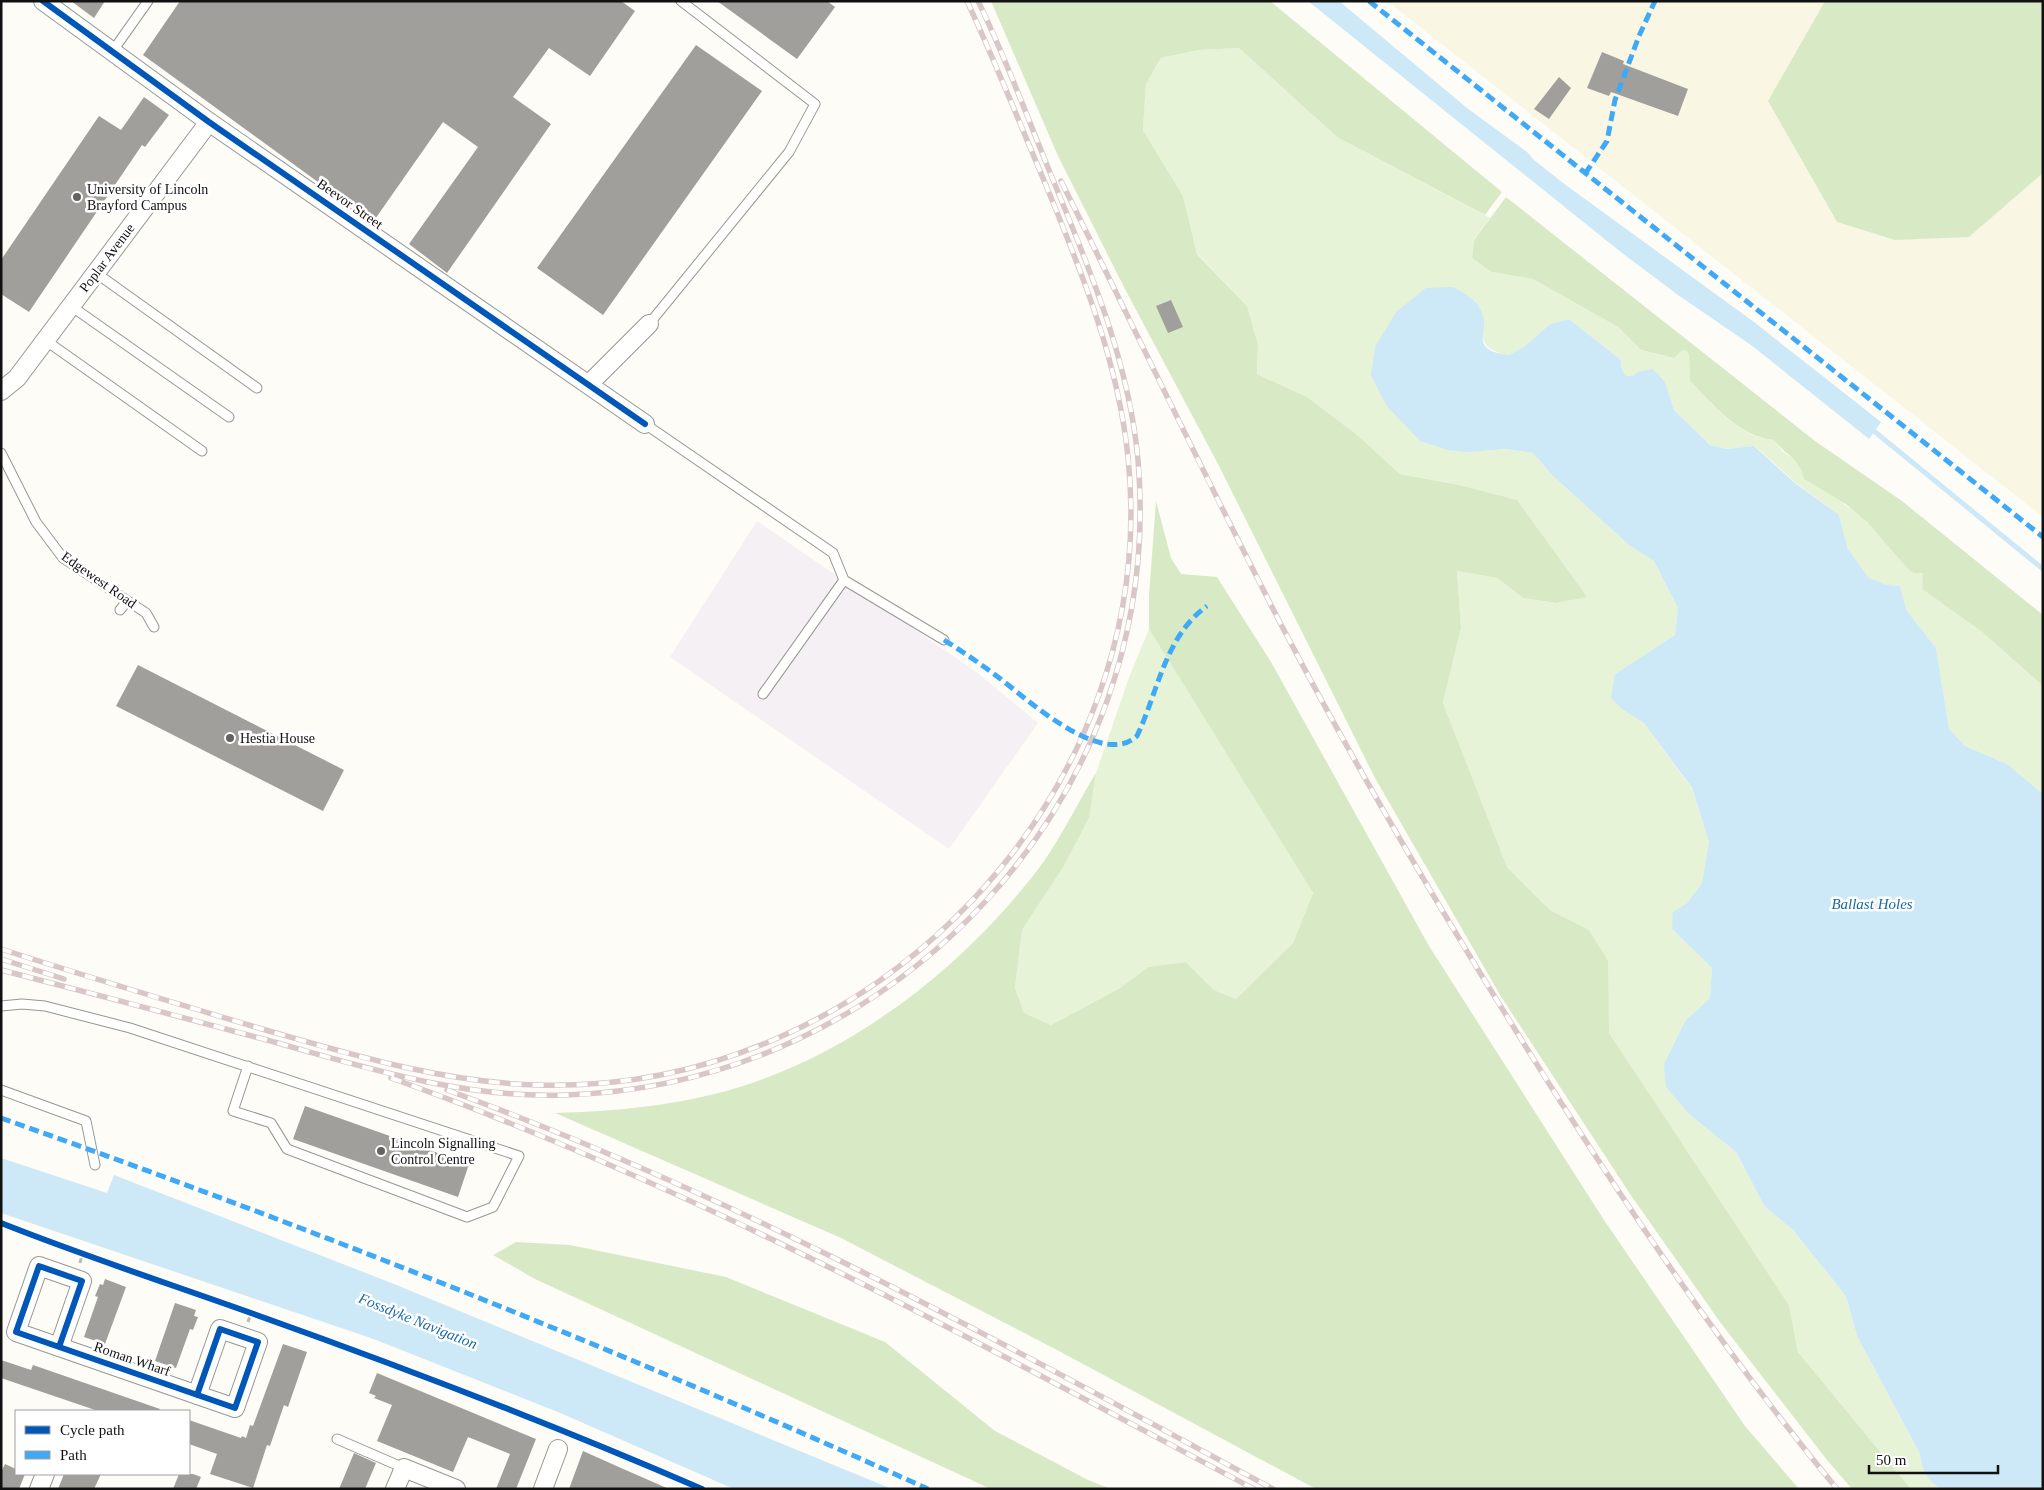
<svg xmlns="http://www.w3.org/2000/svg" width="2044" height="1490" viewBox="0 0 2044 1490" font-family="'Times New Roman',serif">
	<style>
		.industrial { fill: #f5f0f3 }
		.farmland { fill: #f9f7e4 }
		.green { fill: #e7f3d7 }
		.forest { fill: #d8eac5 }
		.water { fill: #cde8f7 }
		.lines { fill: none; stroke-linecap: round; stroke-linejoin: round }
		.stream { stroke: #cde8f7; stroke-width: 5 }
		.building { fill: #a19f9c }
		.service-casing { stroke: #979795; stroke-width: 11 }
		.minor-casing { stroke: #979795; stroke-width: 20 }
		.path { stroke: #b9b9b8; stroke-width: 3; stroke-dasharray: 5 2.5; stroke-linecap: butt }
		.service { stroke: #fffffe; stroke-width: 9 }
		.minor { stroke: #fffffe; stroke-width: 18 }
		.rail-casing { stroke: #d9c6c7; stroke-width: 5.5 }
		.rail { stroke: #fff; stroke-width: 4; stroke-dasharray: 11; stroke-linecap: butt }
		.quiet { stroke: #3fa9f5; stroke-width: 5; stroke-dasharray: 10 5; stroke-linecap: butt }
		.cycleway-casing { stroke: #fff; stroke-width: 9 }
		.cycleway { stroke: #0057b8; stroke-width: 6 }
		.poi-dot { fill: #646362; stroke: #fff; stroke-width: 2 }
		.labels { text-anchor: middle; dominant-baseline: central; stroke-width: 5; stroke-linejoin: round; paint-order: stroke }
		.poi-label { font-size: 14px; fill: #111; stroke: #fff; text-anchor: start }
		.street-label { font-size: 14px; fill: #111; stroke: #fff }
		.water-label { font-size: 15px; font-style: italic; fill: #1768a6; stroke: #fff }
	</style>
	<rect width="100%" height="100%" fill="#fdfcf7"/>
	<path class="industrial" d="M 757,521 L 975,671 L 1038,723 L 949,849 L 670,657 Z"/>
	<path class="farmland" d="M 1387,1 L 1825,1 L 1768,101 L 1837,222 L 1969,237 L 2043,173 L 2043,517 Z"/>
	<path class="green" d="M 1239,48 L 1337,137 L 1490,218 L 1474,239 L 1472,258 L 1491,272 L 1533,279 L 1618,327 L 1641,350 L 1673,358 L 1681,351 L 1686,350 L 1689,355 L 1690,381 C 1714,405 1738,437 1774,440 L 1783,452 L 1800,463 L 1804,479 C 1826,492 1847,504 1866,521 C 1884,537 1897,556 1914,573 L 1924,573 L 1922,589 L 1982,632 L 2043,686 L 2043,794 L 2007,764 L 1965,746 L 1949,729 L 1936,648 L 1907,611 L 1900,586 L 1887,585 L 1869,578 L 1848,549 L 1839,515 L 1796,483 L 1755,446 L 1726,449 L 1710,445 L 1674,410 L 1665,382 L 1637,372 L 1633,376 L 1626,376 L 1622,370 L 1621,360 L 1569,319 L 1550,324 L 1524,347 L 1509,356 C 1471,345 1488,336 1479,306 L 1469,452 L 1506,449 L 1533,453 L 1552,475 L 1629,545 L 1654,561 L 1678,608 L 1675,635 L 1615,674 L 1623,710 L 1644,723 L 1692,789 L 1709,842 L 1702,883 L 1687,903 L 1674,912 L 1672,929 L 1712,968 L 1710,998 L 1685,1021 L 1664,1064 L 1690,1115 L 1736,1152 L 1765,1207 L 1793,1230 L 1846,1296 L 1857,1336 L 1920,1454 C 1922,1469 1927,1483 1943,1489 L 1911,1489 L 1798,1352 L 1789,1305 L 1609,1033 L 1608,998 L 1589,930 L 1550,910 L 1507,867 L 1443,703 L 1461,628 L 1457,571 L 1497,578 L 1523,598 L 1556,603 L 1587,596 L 1454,484 L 1400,474 L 1356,434 L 1307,397 L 1257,374 L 1258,344 L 1247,306 L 1197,253 L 1183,196 L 1143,130 L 1146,84 L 1161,58 L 1199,50 Z
		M 1149,629 L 1313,893 L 1293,943 L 1236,999 L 1214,990 L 1186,962 L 1148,967 L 1120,988 L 1051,1025 L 1024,1013 L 1015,988 L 1022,930 L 1064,866 L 1089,818 L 1096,773 L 1130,675 Z"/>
	<path class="forest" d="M 991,1 L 1270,1 L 1502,192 L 1485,215 L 1337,137 L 1239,48 L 1199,50 L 1161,58 L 1146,84 L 1143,130 L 1183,196 L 1197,254 L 1247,306 L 1258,344 L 1257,374 L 1307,397 L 1356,434 L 1400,474 L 1454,484 L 1517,500 L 1587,597 L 1556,603 L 1523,598 L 1497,578 L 1457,571 L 1461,628 L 1443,703 L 1507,867 L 1550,910 L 1589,930 L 1608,961 L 1609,1033 L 1789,1305 L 1798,1352 L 1911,1489 L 1852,1489 L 1827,1460 L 1720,1322 L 1630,1194 L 1500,995 L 1375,778 L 1218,464 L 1126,291 L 1058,156 Z
		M 1825,1 L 2043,1 L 2043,173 L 1969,237 L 1895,240 L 1837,222 L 1768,101 Z
		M 1506,197 L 1815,441 L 1902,501 L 2043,615 L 2043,686 L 1982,632 L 1922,589 L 1923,573 L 1914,573 L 1909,570 L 1867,522 L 1847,505 L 1804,479 C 1799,457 1788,458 1774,440 C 1738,436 1714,405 1690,381 L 1689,355 L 1686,350 L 1681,351 L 1674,358 L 1641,350 L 1618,327 L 1533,279 L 1491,272 L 1472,258 L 1474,240 Z
		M 1156,501 L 1171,558 L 1181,574 L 1217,577 L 1271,662 L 1429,946 L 1604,1220 L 1745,1426 L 1799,1489 L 1316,1489 L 1057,1350 L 841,1238 L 555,1113 C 632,1111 710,1102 781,1072 C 883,1030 976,952 1042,864 C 1062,836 1078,802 1096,773 L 1089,818 L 1064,866 L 1022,930 L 1015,988 L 1024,1013 L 1051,1025 L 1120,988 L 1148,967 L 1186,962 L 1214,990 L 1236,999 L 1293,943 L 1313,893 L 1149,629 L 1149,596 Z
		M 516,1242 L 570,1245 L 726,1277 L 885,1342 L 995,1431 L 1088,1480 L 1111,1489 L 991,1489 L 535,1279 L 493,1255 Z"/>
	<path class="water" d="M 1308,1 L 1339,1 L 1467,108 L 1527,152 L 1534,160 L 1563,183 L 1754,322 L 1881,422 L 1869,439 L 1751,345 L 1678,295 L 1622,253 Z
		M 1452,287 C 1468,294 1482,303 1484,322 C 1485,331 1479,341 1487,348 C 1493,353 1502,354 1509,355 L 1524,347 L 1550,324 L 1569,319 L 1621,360 L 1622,370 L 1626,376 L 1633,376 L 1637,372 L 1653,369 L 1665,382 L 1674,410 L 1710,445 L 1726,449 L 1754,446 L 1795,483 L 1839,515 L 1848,549 L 1869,578 L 1887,585 L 1900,586 L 1907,611 L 1936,648 L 1949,729 L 1965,746 L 2007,764 L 2043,794 L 2043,1489 L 1943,1489 C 1927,1483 1922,1469 1920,1454 L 1857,1336 L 1846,1296 L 1793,1230 L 1765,1207 L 1736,1152 L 1690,1115 L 1666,1087 L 1664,1064 L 1685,1021 L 1710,998 L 1712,968 L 1672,929 L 1673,912 L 1687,903 L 1702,883 L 1709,842 L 1692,788 L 1644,723 L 1623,710 L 1611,698 L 1615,674 L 1675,635 L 1678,608 L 1654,561 L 1629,545 L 1552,475 L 1533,453 L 1506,449 L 1469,452 L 1448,450 L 1420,441 L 1386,405 L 1371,375 L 1375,347 L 1396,312 L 1426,288 Z
		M 1,1158 L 107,1193 L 114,1175 L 394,1284 L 892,1489 L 734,1489 L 558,1412 L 371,1338 L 1,1213 Z"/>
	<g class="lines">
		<path class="stream" d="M 1869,427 L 2043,569"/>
	</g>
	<path class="building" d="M 71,1 L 105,1 L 94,18 Z
		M 180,1 L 621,1 L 635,11 L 590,76 L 549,48 L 513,97 L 551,124 L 447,273 L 409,244 L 478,147 L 443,122 L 373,222 L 143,55 Z
		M 717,1 L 827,1 L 835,7 L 797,59 Z
		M 696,45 L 762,91 L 603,315 L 537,268 Z
		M 1602,52 L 1624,61 L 1623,64 L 1688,89 L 1678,116 L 1611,92 L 1609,96 L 1587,88 Z
		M 1559,77 L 1571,88 L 1549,119 L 1534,109 Z
		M 144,97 L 169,115 L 145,147 L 142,145 L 29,312 L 1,294 L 1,260 L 99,116 L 121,130 Z
		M 1171,300 L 1183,327 L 1168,333 L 1156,306 Z
		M 138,665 L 344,770 L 323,811 L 116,706 Z
		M 305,1106 L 469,1164 L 458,1197 L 293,1139 Z
		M 105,1279 L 126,1287 L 105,1344 L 84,1337 L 98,1297 L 95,1296 L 100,1284 L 103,1285 Z
		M 175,1303 L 196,1310 L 194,1316 L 198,1317 L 193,1330 L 190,1329 L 176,1368 L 155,1361 Z
		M 283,1344 L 307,1352 L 288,1407 L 284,1405 L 270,1446 L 267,1445 L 253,1488 L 210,1474 L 217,1454 L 189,1444 L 189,1420 L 241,1438 L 242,1436 L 246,1438 L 250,1425 L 253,1426 Z
		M 1,1360 L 31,1370 L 33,1365 L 160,1409 L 159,1411 L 98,1411 L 1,1378 Z
		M 377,1373 L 536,1439 L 516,1489 L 496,1489 L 510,1454 L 468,1437 L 453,1472 L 377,1441 L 392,1405 L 374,1398 L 376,1396 L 369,1393 Z
		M 583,1451 L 621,1468 L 669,1489 L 569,1489 Z
		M 354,1453 L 376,1463 L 365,1489 L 339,1489 Z
		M 5,1464 L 16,1469 L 16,1474 L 25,1474 L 19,1489 L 1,1489 L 1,1472 Z
		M 64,1474 L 101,1474 L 94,1489 L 58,1489 Z
		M 179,1474 L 193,1474 L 201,1477 L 196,1489 L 173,1489 Z"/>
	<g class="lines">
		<g class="service-casing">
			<path id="service" d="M 112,52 L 148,1
				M 96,273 L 257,388
				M 71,306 L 229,417
				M 649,324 L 789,152 L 815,104 L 681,1
				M 45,340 L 202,451
				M 645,424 L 833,553 L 844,580 L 944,640
				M 1,453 L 36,522 L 63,558 L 146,613 L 154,627
				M 120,610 L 127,601
				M 763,694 L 844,580
				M 1,1006 L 22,1004 L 45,1006 L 130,1028 L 519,1156 L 493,1207 L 467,1217 L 287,1149 L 271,1123 L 233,1111 L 248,1066
				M 1,1090 L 86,1121 L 95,1165
				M 337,1439 L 404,1468"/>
		</g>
		<g class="minor-casing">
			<path id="minor" d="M 43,1 L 209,122 L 645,424
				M 589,384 L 649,324
				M 1,391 L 17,378 L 209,122
				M 59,1347 L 82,1281 L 39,1266 L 16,1332 L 235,1408 L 258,1342 L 220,1329 L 197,1395
				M 39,1489 L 45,1474
				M 395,1489 L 404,1468 L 456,1489
				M 543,1489 L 558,1449"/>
		</g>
		<path class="path" d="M 80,1263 L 82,1255
			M 248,1322 L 251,1313"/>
		<use href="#service" class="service"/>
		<use href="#minor" class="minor"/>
		<g class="rail-casing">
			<path id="rail" d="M 1061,181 C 1136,331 1208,484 1286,634 C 1357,769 1435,901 1516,1031 C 1615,1190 1718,1345 1837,1489
				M 1,949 C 88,977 175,1003 262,1029 C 352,1055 445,1083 539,1085 C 874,1095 1163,792 1128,457 C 1118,359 1080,268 1043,178 C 1018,119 994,59 967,1
				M 1,959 L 64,979
				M 1,970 C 90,993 178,1016 267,1040 C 363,1067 464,1099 566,1095 C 899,1084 1167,795 1138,460 C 1129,359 1087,263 1049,170 C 1026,114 1005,56 978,1
				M 391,1078 C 694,1186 971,1339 1254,1489
				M 447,1090 C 734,1194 1004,1344 1273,1489"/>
		</g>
		<use href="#rail" class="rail"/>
		<path class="quiet" d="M 1369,1 L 2043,537
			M 1585,174 L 1607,141 L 1615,100 L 1639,36 L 1655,1
			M 944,640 C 963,652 981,664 998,677 C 1026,698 1102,769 1137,736 C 1158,692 1165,636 1207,606
			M 1,1118 C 315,1229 625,1352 928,1489"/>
		<g class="cycleway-casing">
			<path id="cycleway" d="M 43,1 L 209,122 L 645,424
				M 1,1223 C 84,1256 167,1283 251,1313 C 403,1367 554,1425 702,1489
				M 59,1347 L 82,1281 L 39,1266 L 16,1332 L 235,1408 L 258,1342 L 220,1329 L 197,1395"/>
		</g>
		<use href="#cycleway" class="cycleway"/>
	</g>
	<g class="poi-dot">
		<circle cx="77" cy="197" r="5"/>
		<circle cx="230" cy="738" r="5"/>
		<circle cx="381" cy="1151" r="5"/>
	</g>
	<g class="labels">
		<g class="poi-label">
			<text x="87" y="189">University of Lincoln<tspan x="87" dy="16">Brayford Campus</tspan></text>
			<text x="240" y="738">Hestia House</text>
			<text x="391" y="1143">Lincoln Signalling<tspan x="391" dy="16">Control Centre</tspan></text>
		</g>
		<g class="street-label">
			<text transform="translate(350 204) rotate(35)">Beevor Street</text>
			<text transform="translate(107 258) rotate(-53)">Poplar Avenue</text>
			<text transform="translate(99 580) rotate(35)">Edgewest Road</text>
			<text transform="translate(132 1359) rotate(19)">Roman Wharf</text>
		</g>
		<g class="water-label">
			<text x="1872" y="904">Ballast Holes</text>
			<text transform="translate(418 1321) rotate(22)">Fossdyke Navigation</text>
		</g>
	</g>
	<rect width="2044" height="1490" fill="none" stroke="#111111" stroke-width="5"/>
	<rect x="15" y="1410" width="175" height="65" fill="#ffffff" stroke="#a0a0a0"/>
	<rect x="25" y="1426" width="25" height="8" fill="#0057b8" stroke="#a0a0a0"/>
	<text x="60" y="1435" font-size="15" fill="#111111">Cycle path</text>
	<rect x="25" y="1451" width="25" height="8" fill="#3fa9f5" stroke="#a0a0a0"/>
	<text x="60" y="1460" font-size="15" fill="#111111">Path</text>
	<path d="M1869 1465v8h129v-8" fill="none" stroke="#111111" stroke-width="2.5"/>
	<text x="1876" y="1465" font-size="15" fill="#111111" stroke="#ffffff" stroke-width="4" paint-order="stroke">50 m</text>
</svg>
